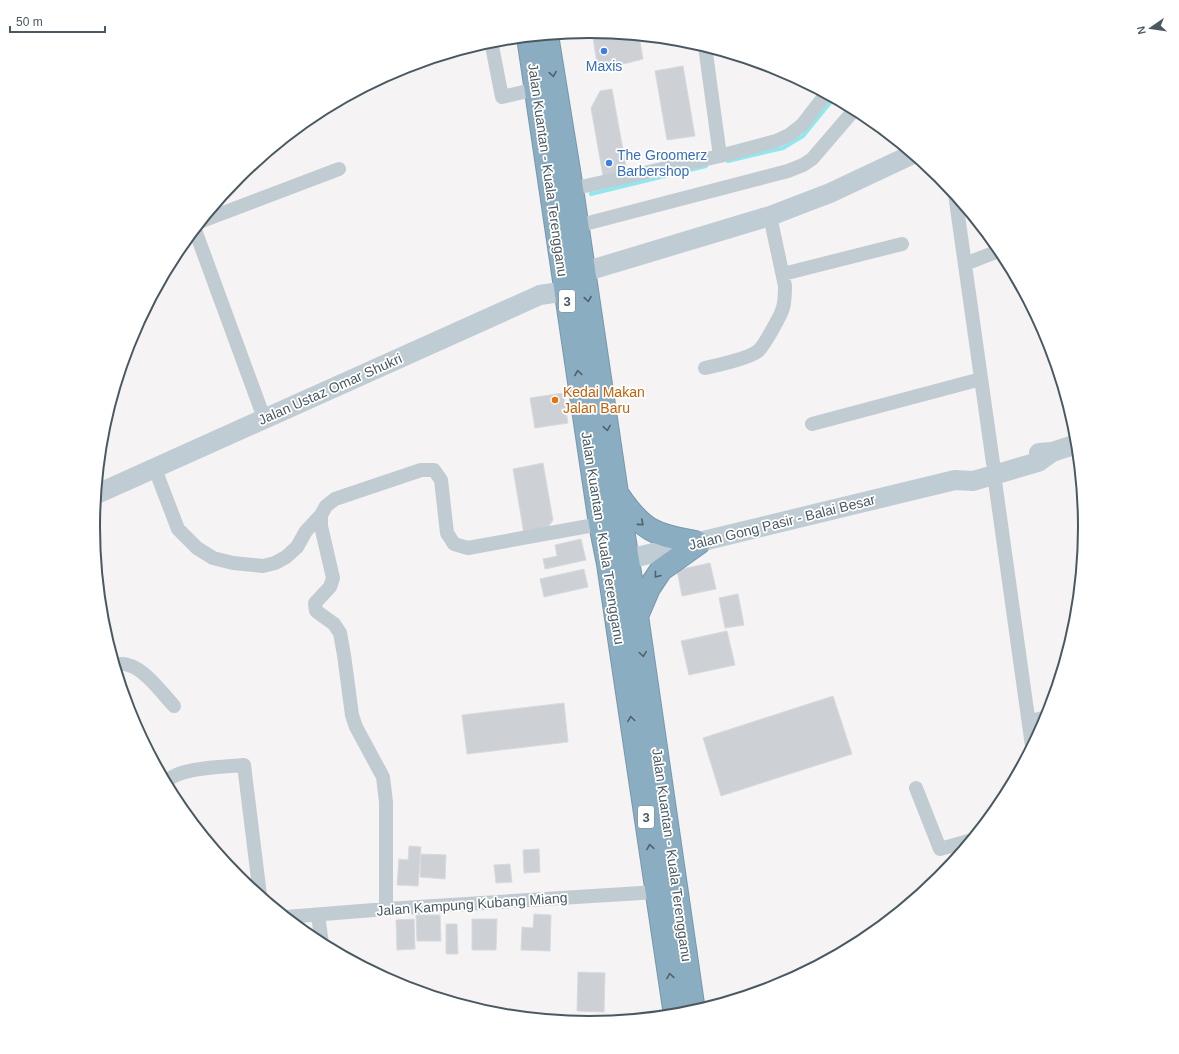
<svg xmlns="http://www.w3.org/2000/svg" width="1179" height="1054" viewBox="0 0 1179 1054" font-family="Arial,sans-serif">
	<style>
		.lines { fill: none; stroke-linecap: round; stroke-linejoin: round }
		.stream { stroke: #90e8ee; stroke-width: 4 }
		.building { fill: #cdd1d5; stroke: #d7dade }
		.highway-casing { stroke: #7698ad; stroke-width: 24 }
		.street { stroke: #c1ccd2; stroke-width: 14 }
		.secondary { stroke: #bfccd4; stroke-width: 20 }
		.highway { stroke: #8badc1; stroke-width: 22 }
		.oneway { stroke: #50616b }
		.shop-dot { fill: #3f7fe0; stroke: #fff; stroke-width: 1.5 }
		.food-dot { fill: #e8710a; stroke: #fff; stroke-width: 1.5 }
		.labels { text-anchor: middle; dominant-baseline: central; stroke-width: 3.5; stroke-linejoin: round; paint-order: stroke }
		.shield { fill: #fff; stroke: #808b90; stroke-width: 1 }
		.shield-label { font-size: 13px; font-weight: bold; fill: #4a5961 }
		.shop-label { font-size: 14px; fill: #366cbe; stroke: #fff }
		.street-label { font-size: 14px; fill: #4a5961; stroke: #fff }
		.food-label { font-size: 14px; fill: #c56008; stroke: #fff; text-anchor: start }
		.rim { fill: none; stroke: #4a5961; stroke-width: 2 }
	</style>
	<rect width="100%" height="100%" fill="#f5f3f3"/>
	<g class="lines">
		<path class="stream" d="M 728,161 L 783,148 L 803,136 L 834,98
			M 591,194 L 706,166"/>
	</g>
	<path class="building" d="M 592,31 L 639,36 L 643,59 L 604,69 L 597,64 Z
		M 683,66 L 695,136 L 667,140 L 655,71 Z
		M 612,89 L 627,172 L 603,176 L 591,108 L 600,91 Z
		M 563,393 L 568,423 L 535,428 L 530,398 Z
		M 543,463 L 553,520 L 546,530 L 524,534 L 513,469 Z
		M 581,539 L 586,560 L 545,569 L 543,559 L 557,556 L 555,545 Z
		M 710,563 L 716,589 L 682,596 L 677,570 Z
		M 584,569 L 588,587 L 544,597 L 540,579 Z
		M 738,594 L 744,625 L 725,628 L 719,598 Z
		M 727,631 L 735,665 L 689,675 L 681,641 Z
		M 833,696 L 852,754 L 721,796 L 703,738 Z
		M 564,703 L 568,742 L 467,754 L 462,715 Z
		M 409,846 L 421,847 L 418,886 L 397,885 L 399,859 L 408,860 Z
		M 539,849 L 540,872 L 524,873 L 523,850 Z
		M 421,854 L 446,855 L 445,879 L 420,877 Z
		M 510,864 L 512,882 L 496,883 L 494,865 Z
		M 534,914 L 551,915 L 550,951 L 521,950 L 522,927 L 533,928 Z
		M 416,915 L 440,915 L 441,941 L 417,941 Z
		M 414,919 L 415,949 L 397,950 L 396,920 Z
		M 472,919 L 497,919 L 496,950 L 472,950 Z
		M 446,924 L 457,924 L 458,954 L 446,954 Z
		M 578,972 L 605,973 L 604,1012 L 577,1011 Z"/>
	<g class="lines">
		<g class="highway-casing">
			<path id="highway" d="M 547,35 L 572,189 L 617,493 L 637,616 L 694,1011
				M 528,37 L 600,524 L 608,564 L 675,1015
				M 619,496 C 645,534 656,534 699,543
				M 637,616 L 649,588 L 661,570 L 699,543"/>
		</g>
		<path class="street" d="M 491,41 L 502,97 L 536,89
			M 705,46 L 720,156
			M 572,189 L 720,156 L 776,141 L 789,135 L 802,125 L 826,94
			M 955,194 L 993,463
			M 202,221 L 339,169
			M 577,226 L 788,171 L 803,165 L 812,159 L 855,109
			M 195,230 L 264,418
			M 965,264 L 1001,250
			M 783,274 L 902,244
			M 705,368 C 718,365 748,359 758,351 C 764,346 781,315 783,308 C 785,300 785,293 785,286 L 770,216
			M 812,424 L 981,379
			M 155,469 L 178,529 L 197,548 L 213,558 L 233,563 L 263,566 L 275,563 L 286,557 L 297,547 L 306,531 L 321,515
			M 994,474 L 1032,746
			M 115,665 C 119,664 124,663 128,665 C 145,669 162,693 174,706
			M 1029,721 L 1048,717
			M 166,782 C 179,767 224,767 244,765 L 260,895
			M 916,788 L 940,849 L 972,840
			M 386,909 L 386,802 L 383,777 L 356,727 L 352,715 L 344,655 L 340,633 L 334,624 L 316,611 L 315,603 L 330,587 L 333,578 L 321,526 L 321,515 L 326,506 L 335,499 L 421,470 L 434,470 L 441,480 L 447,533 L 454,544 L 468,548 L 600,524
			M 318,915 L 322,944
			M 286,917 L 386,909 L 657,892"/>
		<path class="secondary" d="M 584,272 L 770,216 L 830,193 L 913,154
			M 1039,453 L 1052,452 L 1077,444
			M 97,494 L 540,295 L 566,291
			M 612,563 L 955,480 L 973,481 L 1038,462 L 1052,452"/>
		<use href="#highway" class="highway"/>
	</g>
	<defs><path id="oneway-chevron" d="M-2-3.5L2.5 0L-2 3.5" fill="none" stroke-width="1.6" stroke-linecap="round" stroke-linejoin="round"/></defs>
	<g class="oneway">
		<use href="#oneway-chevron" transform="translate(553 74) rotate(81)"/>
		<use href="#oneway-chevron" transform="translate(588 299) rotate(81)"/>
		<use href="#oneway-chevron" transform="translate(578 373) rotate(-99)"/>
		<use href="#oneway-chevron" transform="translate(607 428) rotate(81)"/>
		<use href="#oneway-chevron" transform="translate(641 523) rotate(40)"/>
		<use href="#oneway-chevron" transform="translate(657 575) rotate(128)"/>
		<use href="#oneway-chevron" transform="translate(643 654) rotate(82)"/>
		<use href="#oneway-chevron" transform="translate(631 719) rotate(-98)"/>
		<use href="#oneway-chevron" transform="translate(650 847) rotate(-99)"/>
		<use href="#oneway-chevron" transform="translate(670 976) rotate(-99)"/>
	</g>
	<g class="shop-dot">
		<circle cx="604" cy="51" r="4"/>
		<circle cx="609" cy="163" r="4"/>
	</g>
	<circle class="food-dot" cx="555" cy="400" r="4"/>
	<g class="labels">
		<g class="shield">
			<rect x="559" y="290" width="16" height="22" rx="3"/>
			<rect x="638" y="806" width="16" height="22" rx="3"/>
		</g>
		<g class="shield-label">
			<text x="567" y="301">3</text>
			<text x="646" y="817">3</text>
		</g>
		<g class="shop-label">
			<text x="604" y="66">Maxis</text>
			<text x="617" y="155" text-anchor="start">The Groomerz<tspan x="617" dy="16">Barbershop</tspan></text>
		</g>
		<g class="street-label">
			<text transform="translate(548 170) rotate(82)">Jalan Kuantan - Kuala Terengganu</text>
			<text transform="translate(330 389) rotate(-24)">Jalan Ustaz Omar Shukri</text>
			<text transform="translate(782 522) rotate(-14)">Jalan Gong Pasir - Balai Besar</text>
			<text transform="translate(603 538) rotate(81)">Jalan Kuantan - Kuala Terengganu</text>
			<text transform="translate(672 855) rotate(82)">Jalan Kuantan - Kuala Terengganu</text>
			<text transform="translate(472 904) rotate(-4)">Jalan Kampung Kubang Miang</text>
		</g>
		<g class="food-label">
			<text x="563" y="392">Kedai Makan<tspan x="563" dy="16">Jalan Baru</tspan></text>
		</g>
	</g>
	<path d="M0 0H1179V1054H0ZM100 527a489 489 0 1 1 978 0a489 489 0 1 1-978 0Z" fill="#fff" fill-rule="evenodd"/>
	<path class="rim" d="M100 527a489 489 0 1 1 978 0a489 489 0 1 1-978 0Z"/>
	<g transform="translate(1151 28) rotate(257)" stroke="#ffffff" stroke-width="3" paint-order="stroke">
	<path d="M0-3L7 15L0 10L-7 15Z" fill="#4a5961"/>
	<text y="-6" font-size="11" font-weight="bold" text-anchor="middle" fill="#4a5961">N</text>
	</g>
	<path d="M10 26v6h95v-6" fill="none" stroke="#4a5961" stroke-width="2"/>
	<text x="16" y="26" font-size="12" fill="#4a5961" stroke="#ffffff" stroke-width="3" paint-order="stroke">50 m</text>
</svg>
